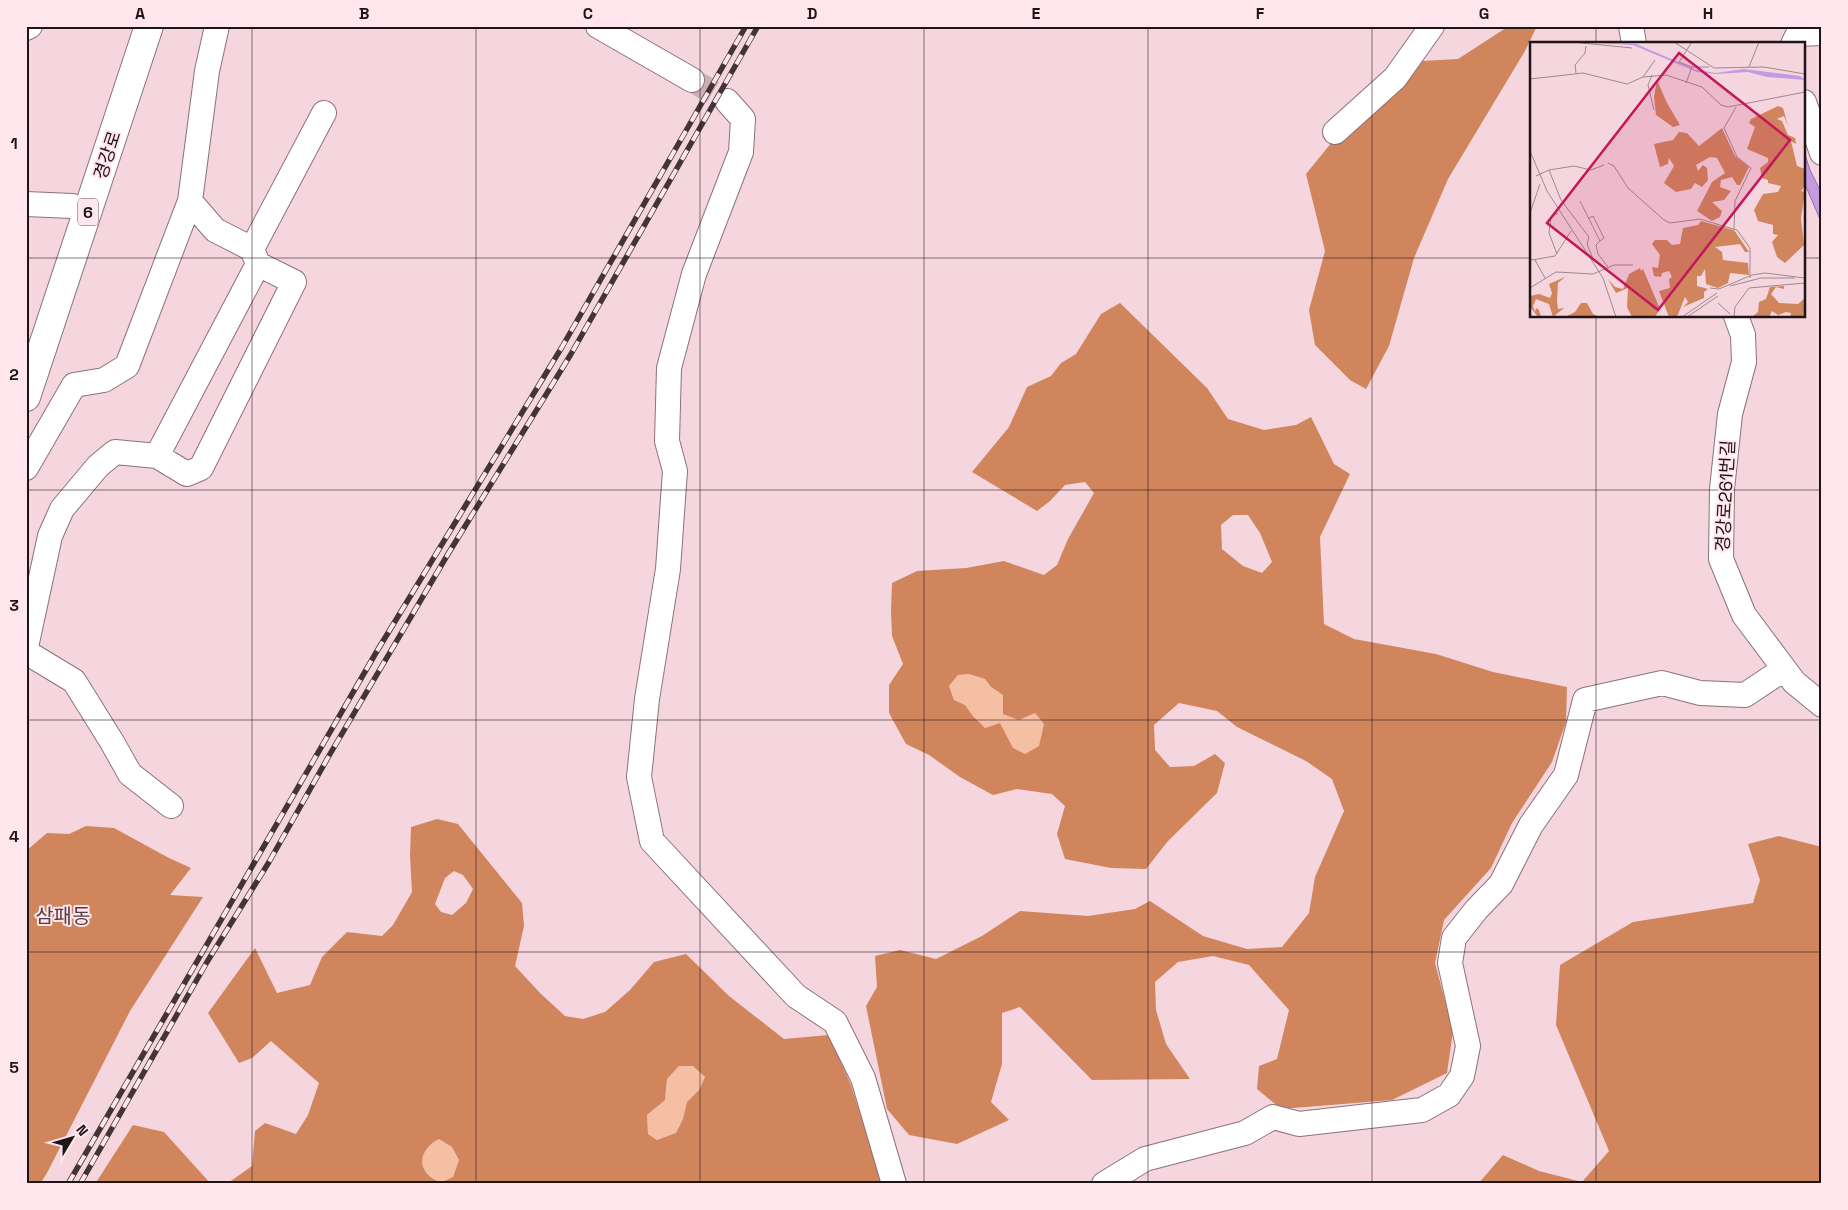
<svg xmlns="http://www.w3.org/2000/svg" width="1848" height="1210" viewBox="0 0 1848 1210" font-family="'Space Grotesk','Noto Sans KR',sans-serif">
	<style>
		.green { fill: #f5bfa4 }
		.forest { fill: #d0855d; fill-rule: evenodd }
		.water { fill: #c49ae0; stroke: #9272a4 }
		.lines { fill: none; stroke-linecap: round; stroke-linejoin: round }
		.minor-tunnel { stroke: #caafb6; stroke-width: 24; stroke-dasharray: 24 12; stroke-linecap: butt }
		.minor-casing { stroke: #8d7179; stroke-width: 26 }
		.major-casing { stroke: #8d7179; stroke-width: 30 }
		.minor { stroke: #fff; stroke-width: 24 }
		.major { stroke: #fff; stroke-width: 28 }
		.rail-casing { stroke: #433438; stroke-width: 5.5 }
		.rail { stroke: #ffe5ec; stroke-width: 4; stroke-dasharray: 11; stroke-linecap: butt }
		.grid { fill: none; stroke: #1f1417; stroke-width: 1; stroke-opacity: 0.55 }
		.labels { text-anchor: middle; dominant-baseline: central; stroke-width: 4; stroke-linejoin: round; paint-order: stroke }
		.shield { fill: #ffe5ec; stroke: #625357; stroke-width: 1 }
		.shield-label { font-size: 16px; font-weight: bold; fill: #1f1417 }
		.street-label { font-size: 18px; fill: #1f1417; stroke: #ffe5ec }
		.quarter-label { font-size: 20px; fill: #553c43; stroke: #ffe5ec }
		.inset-road { fill: none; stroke: #9f888e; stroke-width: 1 }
		.view { fill: #c2185b; fill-opacity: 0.15; stroke: #c2185b; stroke-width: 2.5 }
		.inset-edge { fill: none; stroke: #1f1417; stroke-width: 2.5 }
		.neatline { fill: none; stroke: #1f1417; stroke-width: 2 }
		.grid-label { font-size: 16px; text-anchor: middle; font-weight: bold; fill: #1f1417 }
	</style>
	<rect width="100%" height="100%" fill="#f5d6de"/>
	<path class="green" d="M 969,674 L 985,679 L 991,687 L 1003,695 L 1019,720 L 1035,713 L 1044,724 L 1039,747 L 1025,754 L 1012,748 L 1000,723 L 985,728 L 973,716 L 965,705 L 954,700 L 949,686 L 958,675 Z
		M 679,1066 L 693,1066 L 705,1077 L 699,1090 L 687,1102 L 683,1119 L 676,1134 L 657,1140 L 648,1134 L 647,1115 L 665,1100 L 667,1079 Z
		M 439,1139 L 452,1147 L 459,1160 L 453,1177 L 440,1183 C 435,1180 430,1177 426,1173 C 416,1160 427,1144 439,1139 Z"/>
	<path class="forest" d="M 1509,26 L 1537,26 L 1525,51 L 1448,179 L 1414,258 L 1389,346 L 1366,389 L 1350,380 L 1315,345 L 1309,310 L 1325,251 L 1306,174 L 1332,142 L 1422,61 L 1458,59 Z
		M 1120,303 L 1207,388 L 1228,419 L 1264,430 L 1296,425 L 1311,417 L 1334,464 L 1350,474 L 1320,537 L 1324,624 L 1354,639 L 1436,654 L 1493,672 L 1567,687 L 1566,722 L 1552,762 L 1512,823 L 1491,868 L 1444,920 L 1435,963 L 1453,1031 L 1447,1073 L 1392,1100 L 1281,1109 L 1257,1089 L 1259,1066 L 1277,1059 L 1289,1010 L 1249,965 L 1213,956 L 1178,962 L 1155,982 L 1156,1010 L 1166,1044 L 1190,1079 L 1092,1080 L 1020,1007 L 1002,1013 L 1002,1064 L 991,1102 L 1009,1120 L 957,1144 L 909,1135 L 887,1109 L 866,1006 L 877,987 L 875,956 L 900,950 L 936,959 L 982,936 L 1020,911 L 1088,916 L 1135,909 L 1150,901 L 1203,936 L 1247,949 L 1282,947 L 1309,913 L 1315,877 L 1344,811 L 1332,779 L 1306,761 L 1237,727 L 1217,711 L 1179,703 L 1154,725 L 1155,750 L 1170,767 L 1194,766 L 1215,754 L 1225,763 L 1217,793 L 1168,841 L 1146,869 L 1111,868 L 1065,859 L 1057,834 L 1065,806 L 1052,794 L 1017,789 L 993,795 L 960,777 L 929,755 L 906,744 L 889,713 L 889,685 L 903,664 L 892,636 L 891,611 L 892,583 L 917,571 L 966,568 L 1004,561 L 1044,575 L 1057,565 L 1068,539 L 1094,493 L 1085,482 L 1065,485 L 1050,501 L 1037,511 L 972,472 L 1009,427 L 1027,387 L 1051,376 L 1061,363 L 1076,354 L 1101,314 ZM 1233,515 L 1248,515 L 1260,533 L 1272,562 L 1262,573 L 1243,566 L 1222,549 L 1221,525 ZM 969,674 L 985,679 L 991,687 L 1003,695 L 1003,714 L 1019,720 L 1035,713 L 1044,724 L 1039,746 L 1025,754 L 1013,748 L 1000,723 L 985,728 L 973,716 L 965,705 L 954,700 L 949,686 L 958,675 Z
		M 437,819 L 458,824 L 522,903 L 524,926 L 515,966 L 540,993 L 565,1016 L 583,1019 L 605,1012 L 630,990 L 654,962 L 686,954 L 729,996 L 784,1039 L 829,1035 L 851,1085 L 882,1184 L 217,1184 L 228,1183 L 252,1166 L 255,1131 L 265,1123 L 296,1134 L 308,1115 L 319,1083 L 271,1041 L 252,1058 L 239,1063 L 208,1013 L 255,948 L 277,993 L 310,985 L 322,957 L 347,932 L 382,936 L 393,925 L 412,892 L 410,856 L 411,827 ZM 454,871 L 463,875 L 473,889 L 466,903 L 452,915 L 441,912 L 435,904 L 445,878 ZM 679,1066 L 693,1066 L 705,1077 L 699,1090 L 687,1102 L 683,1119 L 676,1133 L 657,1140 L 648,1134 L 647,1115 L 665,1100 L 667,1079 ZM 439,1139 L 452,1147 L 459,1160 L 453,1177 L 440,1183 C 434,1179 427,1176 424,1169 C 418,1157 428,1144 439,1139 Z
		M 86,826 L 114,828 L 169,858 L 191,868 L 170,895 L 203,897 L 130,1011 L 47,1173 L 40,1184 L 26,1184 L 26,851 L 47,833 L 69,834 Z
		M 1779,836 L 1822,847 L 1822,1184 L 1478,1184 L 1503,1155 L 1539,1171 L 1582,1182 L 1609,1151 L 1556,1025 L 1560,965 L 1633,922 L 1753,903 L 1760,880 L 1748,844 Z
		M 133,1125 L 164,1132 L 211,1184 L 95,1184 Z"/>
	<path class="water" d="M 1804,152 L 1810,170 L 1822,194 L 1822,224 L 1804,182 Z"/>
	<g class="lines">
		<path class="minor-tunnel" d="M 692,80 L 727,101"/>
		<g class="minor-casing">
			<path id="minor" d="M 598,26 L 692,80
				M 1631,26 L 1634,44
				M 26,28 L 30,26
				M 1793,44 L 1798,34 L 1822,33
				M 727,101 L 743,119 L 741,152 L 694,274 L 669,368 L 667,441 L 675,471 L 668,569 L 647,699 L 639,777 L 652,841 L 796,996 L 835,1022 L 863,1078 L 894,1184
				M 1804,102 L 1822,153
				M 1335,132 L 1395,78 L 1432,26
				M 190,201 L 215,230 L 252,249
				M 26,204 L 72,206
				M 1736,316 L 1743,335 L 1744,362 L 1730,414 L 1722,489 L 1721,559 L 1744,615 L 1794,682 L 1822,705
				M 157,456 L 187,474 L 201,468 L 294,282 L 258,264
				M 26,468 L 74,385 L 104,380 L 127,366 L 190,201 L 207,71 L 217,26
				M 26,647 L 50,536 L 62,509 L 98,466 L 115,452 L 157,456 L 258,264 L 252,249 L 324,113
				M 26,652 L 74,681 L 112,742 L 130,774 L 171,806
				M 1104,1184 L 1145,1159 L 1245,1133 L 1273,1117 L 1299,1124 L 1422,1110 L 1449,1095 L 1462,1076 L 1468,1046 L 1450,963 L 1454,938 L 1476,910 L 1501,884 L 1531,825 L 1566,775 L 1585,700 L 1662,683 L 1700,693 L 1745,695 L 1784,669"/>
		</g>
		<g class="major-casing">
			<path id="major" d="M 26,397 L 149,26"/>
		</g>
		<use href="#minor" class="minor"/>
		<use href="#major" class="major"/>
		<g class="rail-casing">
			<path id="rail" d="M 68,1184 L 377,651 L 562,347 L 746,26
				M 80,1184 L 207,962 L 269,862 L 330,754 L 448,554 L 571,354 L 758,26"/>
		</g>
		<use href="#rail" class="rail"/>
	</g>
	<path class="grid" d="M 252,26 L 252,1184M 476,26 L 476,1184M 700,26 L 700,1184M 924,26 L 924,1184M 1148,26 L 1148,1184M 1372,26 L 1372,1184M 1596,26 L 1596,44M 26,258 L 1532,258M 1804,258 L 1822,258M 1596,316 L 1596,1184M 26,490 L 1822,490M 26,720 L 1822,720M 26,952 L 1822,952"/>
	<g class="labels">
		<rect class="shield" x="78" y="198.5" width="20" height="27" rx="4"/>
		<g class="shield-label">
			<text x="88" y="212">6</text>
		</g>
		<g class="street-label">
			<text transform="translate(107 155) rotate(-72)">경강로</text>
			<text transform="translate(1725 496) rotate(-87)">경강로261번길</text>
		</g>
		<g class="quarter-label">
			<text x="63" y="916">삼패동</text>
		</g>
	</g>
	<g transform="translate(1530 42)">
		<rect width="275" height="275" fill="#f5d6de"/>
		<path d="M 127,38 L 137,61 L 150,83 L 143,85 L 126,73 L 124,55 ZM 248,64 L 253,66 L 258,84 L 254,74 L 247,77 L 252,79 L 258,93 L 265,96 L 266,102 L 261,99 L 267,124 L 275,127 L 275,144 L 271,149 L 275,150 L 271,176 L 274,203 L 255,221 L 247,215 L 242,200 L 248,193 L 243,192 L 243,183 L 228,179 L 224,168 L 233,152 L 248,150 L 251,144 L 238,141 L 238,138 L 232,136 L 230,126 L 238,120 L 238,116 L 217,107 L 225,85 L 219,81 L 221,77 ZM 192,86 L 205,114 L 219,125 L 210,143 L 207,143 L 202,135 L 191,138 L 190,145 L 201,149 L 194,158 L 182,160 L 192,169 L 190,175 L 182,179 L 167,169 L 182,140 L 195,131 L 187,116 L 180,115 L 166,123 L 168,129 L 173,123 L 177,126 L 178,138 L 172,145 L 165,141 L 161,147 L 146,150 L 134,141 L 144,124 L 139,116 L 138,122 L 130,125 L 124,102 L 143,98 L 149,90 L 157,91 L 169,104 ZM 171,179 L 204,188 L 219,210 L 215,210 L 210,202 L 185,205 L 192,210 L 193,218 L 218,221 L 219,233 L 200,231 L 198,241 L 188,246 L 176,242 L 175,227 L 171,234 L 167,234 L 167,244 L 178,247 L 174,250 L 174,256 L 153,265 L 158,260 L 155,255 L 147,275 L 139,275 L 129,249 L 140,246 L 139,237 L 142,235 L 139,229 L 132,231 L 131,235 L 124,234 L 122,225 L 128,226 L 130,213 L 122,202 L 125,198 L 137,198 L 142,203 L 150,202 L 153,186 L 168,183 ZM 110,226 L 111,229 L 113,227 L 130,267 L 125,275 L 102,275 L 97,265 L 98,246 L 86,251 L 78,237 L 85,245 L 93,247 L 99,232 ZM 35,235 L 28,241 L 27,259 L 28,267 L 34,266 L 23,275 L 19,262 L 6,257 L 3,264 L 5,270 L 6,266 L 9,268 L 11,275 L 8,275 L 1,266 L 0,254 L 9,252 L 20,256 L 22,251 L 19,242 ZM 254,244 L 254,247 L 246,245 L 241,252 L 249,261 L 268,262 L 275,256 L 275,275 L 260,275 L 261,271 L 256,270 L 248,273 L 242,269 L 239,275 L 222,275 L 228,270 L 229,260 L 236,257 L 240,245 ZM 51,261 L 57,261 L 63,272 L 70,275 L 35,275 L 45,270 Z" fill="#d0855d"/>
		<path d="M 55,0 L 106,2 L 167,28 L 186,31 L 214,27 L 270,34 L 275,38 L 237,35 L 218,30 L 186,32 L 167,30 L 103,3 Z" fill="#c49ae0"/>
		<path class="inset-road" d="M 42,0 L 102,6M 144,0 L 184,26 L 234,25 L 275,32M 162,0 L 149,20 L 162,25 L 179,25M 219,25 L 229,0M 46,31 L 45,23 L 55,11 L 56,4M 122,33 L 118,43 L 124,68M 113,35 L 125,18M 0,37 L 53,31 L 97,42 L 113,35 L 136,33 L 172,45 L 191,63 L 198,65 L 275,50M 156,41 L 162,25M 0,109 L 17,149 L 73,236 L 86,275M 78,121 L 84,124 L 98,146 L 134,178 L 140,181 L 170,177 L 207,188 L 220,206 L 220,236M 19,128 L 31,158 L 59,195 L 57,202 L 63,217M 6,134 L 19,128 L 44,124 L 61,128 L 74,123M 50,159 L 70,199 L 66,203 L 68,212 L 78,225M 0,171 L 10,142M 59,176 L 63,174 L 74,196 L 70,199M 204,187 L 205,159 L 221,126 L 207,115 L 194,86 L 206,65M 27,212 L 19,191 L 21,175 L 28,171M 0,215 L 2,218 L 25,214 L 41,189M 5,218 L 15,236M 200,244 L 231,236 L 265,236M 0,246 L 26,230 L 63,232 L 84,223 L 103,223M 180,246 L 189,247 L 222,233 L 235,231 L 275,236M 188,261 L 200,272M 152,275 L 187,251M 157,275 L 188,254M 204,275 L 205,265 L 219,246 L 275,241"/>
		<path class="view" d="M 149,11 L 260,98 L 128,268 L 17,181 Z"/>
		<rect width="275" height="275" class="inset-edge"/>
	</g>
	<rect width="1848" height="1210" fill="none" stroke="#ffe5ec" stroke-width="55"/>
	<g transform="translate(72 1138) rotate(52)" stroke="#ffe5ec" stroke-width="4" paint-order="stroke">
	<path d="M0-4L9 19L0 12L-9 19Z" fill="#1f1417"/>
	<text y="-8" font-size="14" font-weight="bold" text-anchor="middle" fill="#1f1417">N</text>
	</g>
	<rect x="28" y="28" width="1792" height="1154" class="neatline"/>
	<g class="grid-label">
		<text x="140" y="19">A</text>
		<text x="364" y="19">B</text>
		<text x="588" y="19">C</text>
		<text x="812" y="19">D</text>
		<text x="1036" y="19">E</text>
		<text x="1260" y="19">F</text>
		<text x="1484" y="19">G</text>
		<text x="1708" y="19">H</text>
		<text x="14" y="149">1</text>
		<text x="14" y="380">2</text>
		<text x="14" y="611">3</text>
		<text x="14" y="842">4</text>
		<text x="14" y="1073">5</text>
	</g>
</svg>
